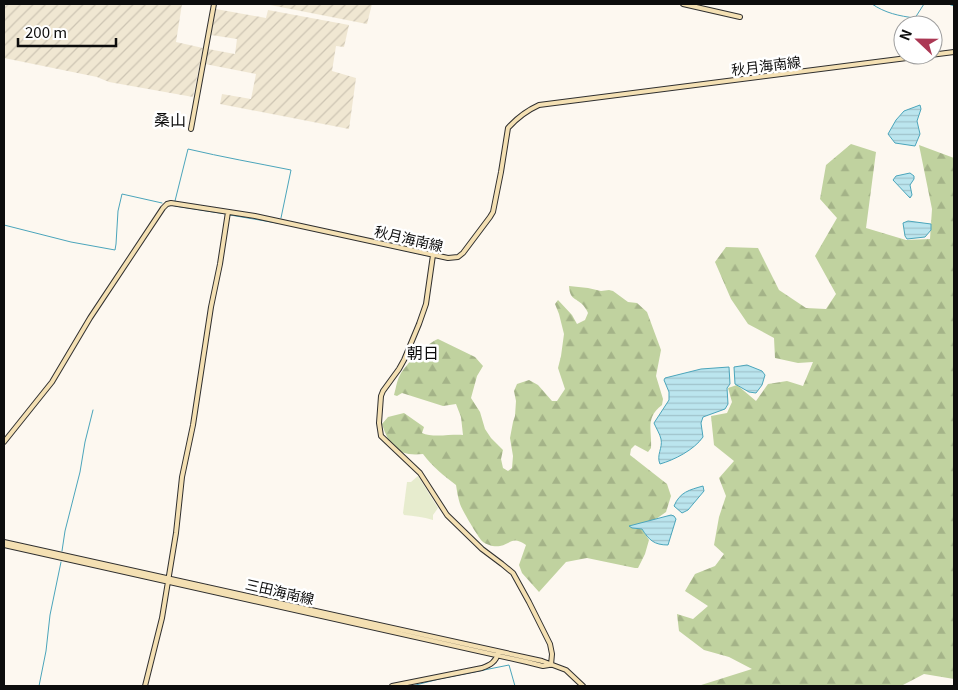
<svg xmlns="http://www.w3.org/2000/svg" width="958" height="690" viewBox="0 0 958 690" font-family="Georgia,'Noto Sans JP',serif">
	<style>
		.farmland { fill: url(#farmland-furrows) }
		.forest { fill: url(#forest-firs) }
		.pitch { fill: #e7ecce }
		.water { fill: url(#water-rules); stroke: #4ba5bb }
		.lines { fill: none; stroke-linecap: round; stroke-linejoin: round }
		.stream { stroke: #4ba5bb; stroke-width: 1 }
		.secondary-casing { stroke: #2f2f2f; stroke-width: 6 }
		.secondary { stroke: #f4e0b3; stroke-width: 4 }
		.labels { text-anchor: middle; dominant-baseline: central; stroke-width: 5; stroke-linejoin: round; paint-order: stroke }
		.street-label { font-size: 14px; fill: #0d0d0d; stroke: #fff }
		.quarter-label { font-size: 16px; fill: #0d0d0d; stroke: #fff }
	</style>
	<defs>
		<pattern id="farmland-furrows" width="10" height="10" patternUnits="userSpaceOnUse" patternTransform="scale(1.25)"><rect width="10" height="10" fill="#f0e7d2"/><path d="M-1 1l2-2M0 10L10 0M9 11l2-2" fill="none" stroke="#cdc5b3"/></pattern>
		<pattern id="forest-firs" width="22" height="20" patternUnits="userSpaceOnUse" patternTransform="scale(1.25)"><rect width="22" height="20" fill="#c0d29f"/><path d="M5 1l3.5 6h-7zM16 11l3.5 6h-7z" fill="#a4b388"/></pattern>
		<pattern id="water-rules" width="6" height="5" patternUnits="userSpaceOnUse" patternTransform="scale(1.25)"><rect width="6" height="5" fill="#bbe5ee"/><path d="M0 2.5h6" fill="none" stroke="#a0c3cb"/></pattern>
	</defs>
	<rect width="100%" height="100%" fill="#fdf8f0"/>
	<path class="farmland" d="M 4,4 L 182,4 L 176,42 L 203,48 L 193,97 L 109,82 L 97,77 L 4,58 Z
		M 265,4 L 372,4 L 367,24 Z
		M 216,9 L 266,18 L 268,10 L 349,25 L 344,47 L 336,46 L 332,71 L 356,78 L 349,129 L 220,104 L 222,94 L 251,99 L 256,74 L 205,64 L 208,49 L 235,54 L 237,39 L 211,35 Z"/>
	<path class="forest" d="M 851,144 L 876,152 L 866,228 L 906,240 L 930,239 L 932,209 L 919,145 L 954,158 L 954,679 L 924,674 L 901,686 L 698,686 L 752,669 L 729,657 L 704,650 L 679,631 L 677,614 L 693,619 L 708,606 L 685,591 L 695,574 L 715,566 L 724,554 L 714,545 L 719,517 L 726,496 L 719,478 L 734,461 L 714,445 L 711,416 L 727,413 L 732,402 L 728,388 L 737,385 L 756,401 L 768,384 L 787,381 L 803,386 L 813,362 L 798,363 L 775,358 L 774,338 L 748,324 L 731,299 L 715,262 L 726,247 L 758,248 L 779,290 L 806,308 L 826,309 L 836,294 L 815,256 L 837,218 L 820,199 L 826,165 Z
		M 569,286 L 588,288 L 601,291 L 609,290 L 613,291 L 628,302 L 637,303 L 647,312 L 661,350 L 656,376 L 663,399 L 662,405 C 645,418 652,429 651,448 L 648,452 L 635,445 L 631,449 L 630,455 L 667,484 L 671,496 L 666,512 L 656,519 L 632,528 L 642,529 L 649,540 L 645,554 L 638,568 L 635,568 L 587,558 L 566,562 L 539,592 L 522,573 L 519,565 L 526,545 C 512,536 512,543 500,546 C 494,547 486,545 482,541 C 477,535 463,512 460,504 C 458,498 457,491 456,485 C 444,476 432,466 423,454 C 398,457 389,446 382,424 L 388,417 L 404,413 L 424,427 L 422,433 C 432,438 451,434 463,435 L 461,417 L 456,404 L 443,406 L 402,393 L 397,396 L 394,395 C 396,388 397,380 400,375 C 406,364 426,344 438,339 L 475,357 L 483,366 L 477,376 L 471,398 L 480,412 L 485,429 L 491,438 L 503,450 L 501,459 L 503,468 L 508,471 L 512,468 L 513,456 L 510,438 L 513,422 L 515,416 L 516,401 L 514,391 L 517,384 L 529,380 L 538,385 L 552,401 L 557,401 L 565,389 L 558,368 L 561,356 L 564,334 L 559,314 L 555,304 L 558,300 L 572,315 L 577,324 L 585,320 L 588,313 C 587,310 585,308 583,305 C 575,297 570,300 569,286 Z"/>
	<path class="pitch" d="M 418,476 L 438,508 L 433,515 L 433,520 C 423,517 414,516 404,515 L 403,513 L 407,482 L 411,482 Z"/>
	<path class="water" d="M 920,105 L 921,109 L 917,121 L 920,134 L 915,146 L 895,143 L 888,134 L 896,120 L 904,111 Z
		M 910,173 L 914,176 L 914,179 L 910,185 L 912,195 L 910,198 L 893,180 L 896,176 Z
		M 908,221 L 931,224 L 931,230 L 925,237 L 907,239 L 905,236 L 903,223 Z
		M 747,365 L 762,371 L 765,375 L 762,385 L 756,393 L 749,392 L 735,384 L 734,367 Z
		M 729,367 L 730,384 L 727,388 L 728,404 L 725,409 L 703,417 L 701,423 L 703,437 C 694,450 674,460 660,464 C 656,455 663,448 661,439 C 660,434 656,428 654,423 L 669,400 L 669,392 L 664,380 L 665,378 L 701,369 Z
		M 703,486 L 704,491 L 688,510 L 682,513 L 674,506 C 680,492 689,490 703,486 Z
		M 671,515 L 674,516 L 676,519 L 668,545 C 654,545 649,540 642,529 L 632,528 L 629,526 Z"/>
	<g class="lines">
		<path class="stream" d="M 872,4 C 885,13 899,16 915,18 L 924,4
			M 948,4 L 954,6
			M 175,201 L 188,149 C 222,157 256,163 291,170 L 281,218
			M 175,206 L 226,214
			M 230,215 L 277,223
			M 4,225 L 71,242 L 115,250 L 116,244 L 118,211 L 122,194 L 162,203
			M 289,225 L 429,256
			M 62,551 L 65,531 L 80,472 L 85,442 L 93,410
			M 39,686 L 46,651 L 50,615 L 61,562
			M 412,686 L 439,679 L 509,665 L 515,686"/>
		<g class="secondary-casing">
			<path id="secondary" d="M 683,4 L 740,17
				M 191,129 L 214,4
				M 433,255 L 426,304 L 419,324 L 404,360 L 399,369 L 383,391 L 381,396 L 379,423 L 381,436 L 420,473 L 447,515 L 482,549 L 502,564 L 513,573 L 529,602 L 550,644 L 552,654 L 551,665
				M 4,442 L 52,382 L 90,318 L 163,208 L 167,204 L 171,203 L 255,216 L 448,258 L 458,257 L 463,253 L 490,217 L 493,212 L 501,172 L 508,128 C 516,119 528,110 539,105 L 954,52
				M 4,542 L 542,661 L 566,670 L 583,686
				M 4,545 L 527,662 L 543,666 L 549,665
				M 145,686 L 162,618 L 176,533 L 182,477 L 193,425 L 211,307 L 220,264 L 228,212
				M 392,686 L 482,668 C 490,665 496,662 498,653"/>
		</g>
		<use href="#secondary" class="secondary"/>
	</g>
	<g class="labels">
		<g class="street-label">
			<text transform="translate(766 65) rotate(-7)">秋月海南線</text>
			<text transform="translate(409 238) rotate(13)">秋月海南線</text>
			<text transform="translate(280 591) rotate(13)">三田海南線</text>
		</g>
		<g class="quarter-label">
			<text x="170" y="119">桑山</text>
			<text x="423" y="352">朝日</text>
		</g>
	</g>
	<rect width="958" height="690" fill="none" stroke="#0d0d0d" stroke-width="10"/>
	<g transform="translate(918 40) rotate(292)"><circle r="24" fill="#ffffff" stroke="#9e9e9e"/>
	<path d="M0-4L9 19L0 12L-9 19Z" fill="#ab3854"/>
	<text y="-8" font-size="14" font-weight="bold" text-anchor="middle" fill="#0d0d0d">N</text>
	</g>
	<path d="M18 38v8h98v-8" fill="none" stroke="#0d0d0d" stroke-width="2.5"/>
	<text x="25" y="38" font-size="15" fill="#0d0d0d" stroke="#ffffff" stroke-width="4" paint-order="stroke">200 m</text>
</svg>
